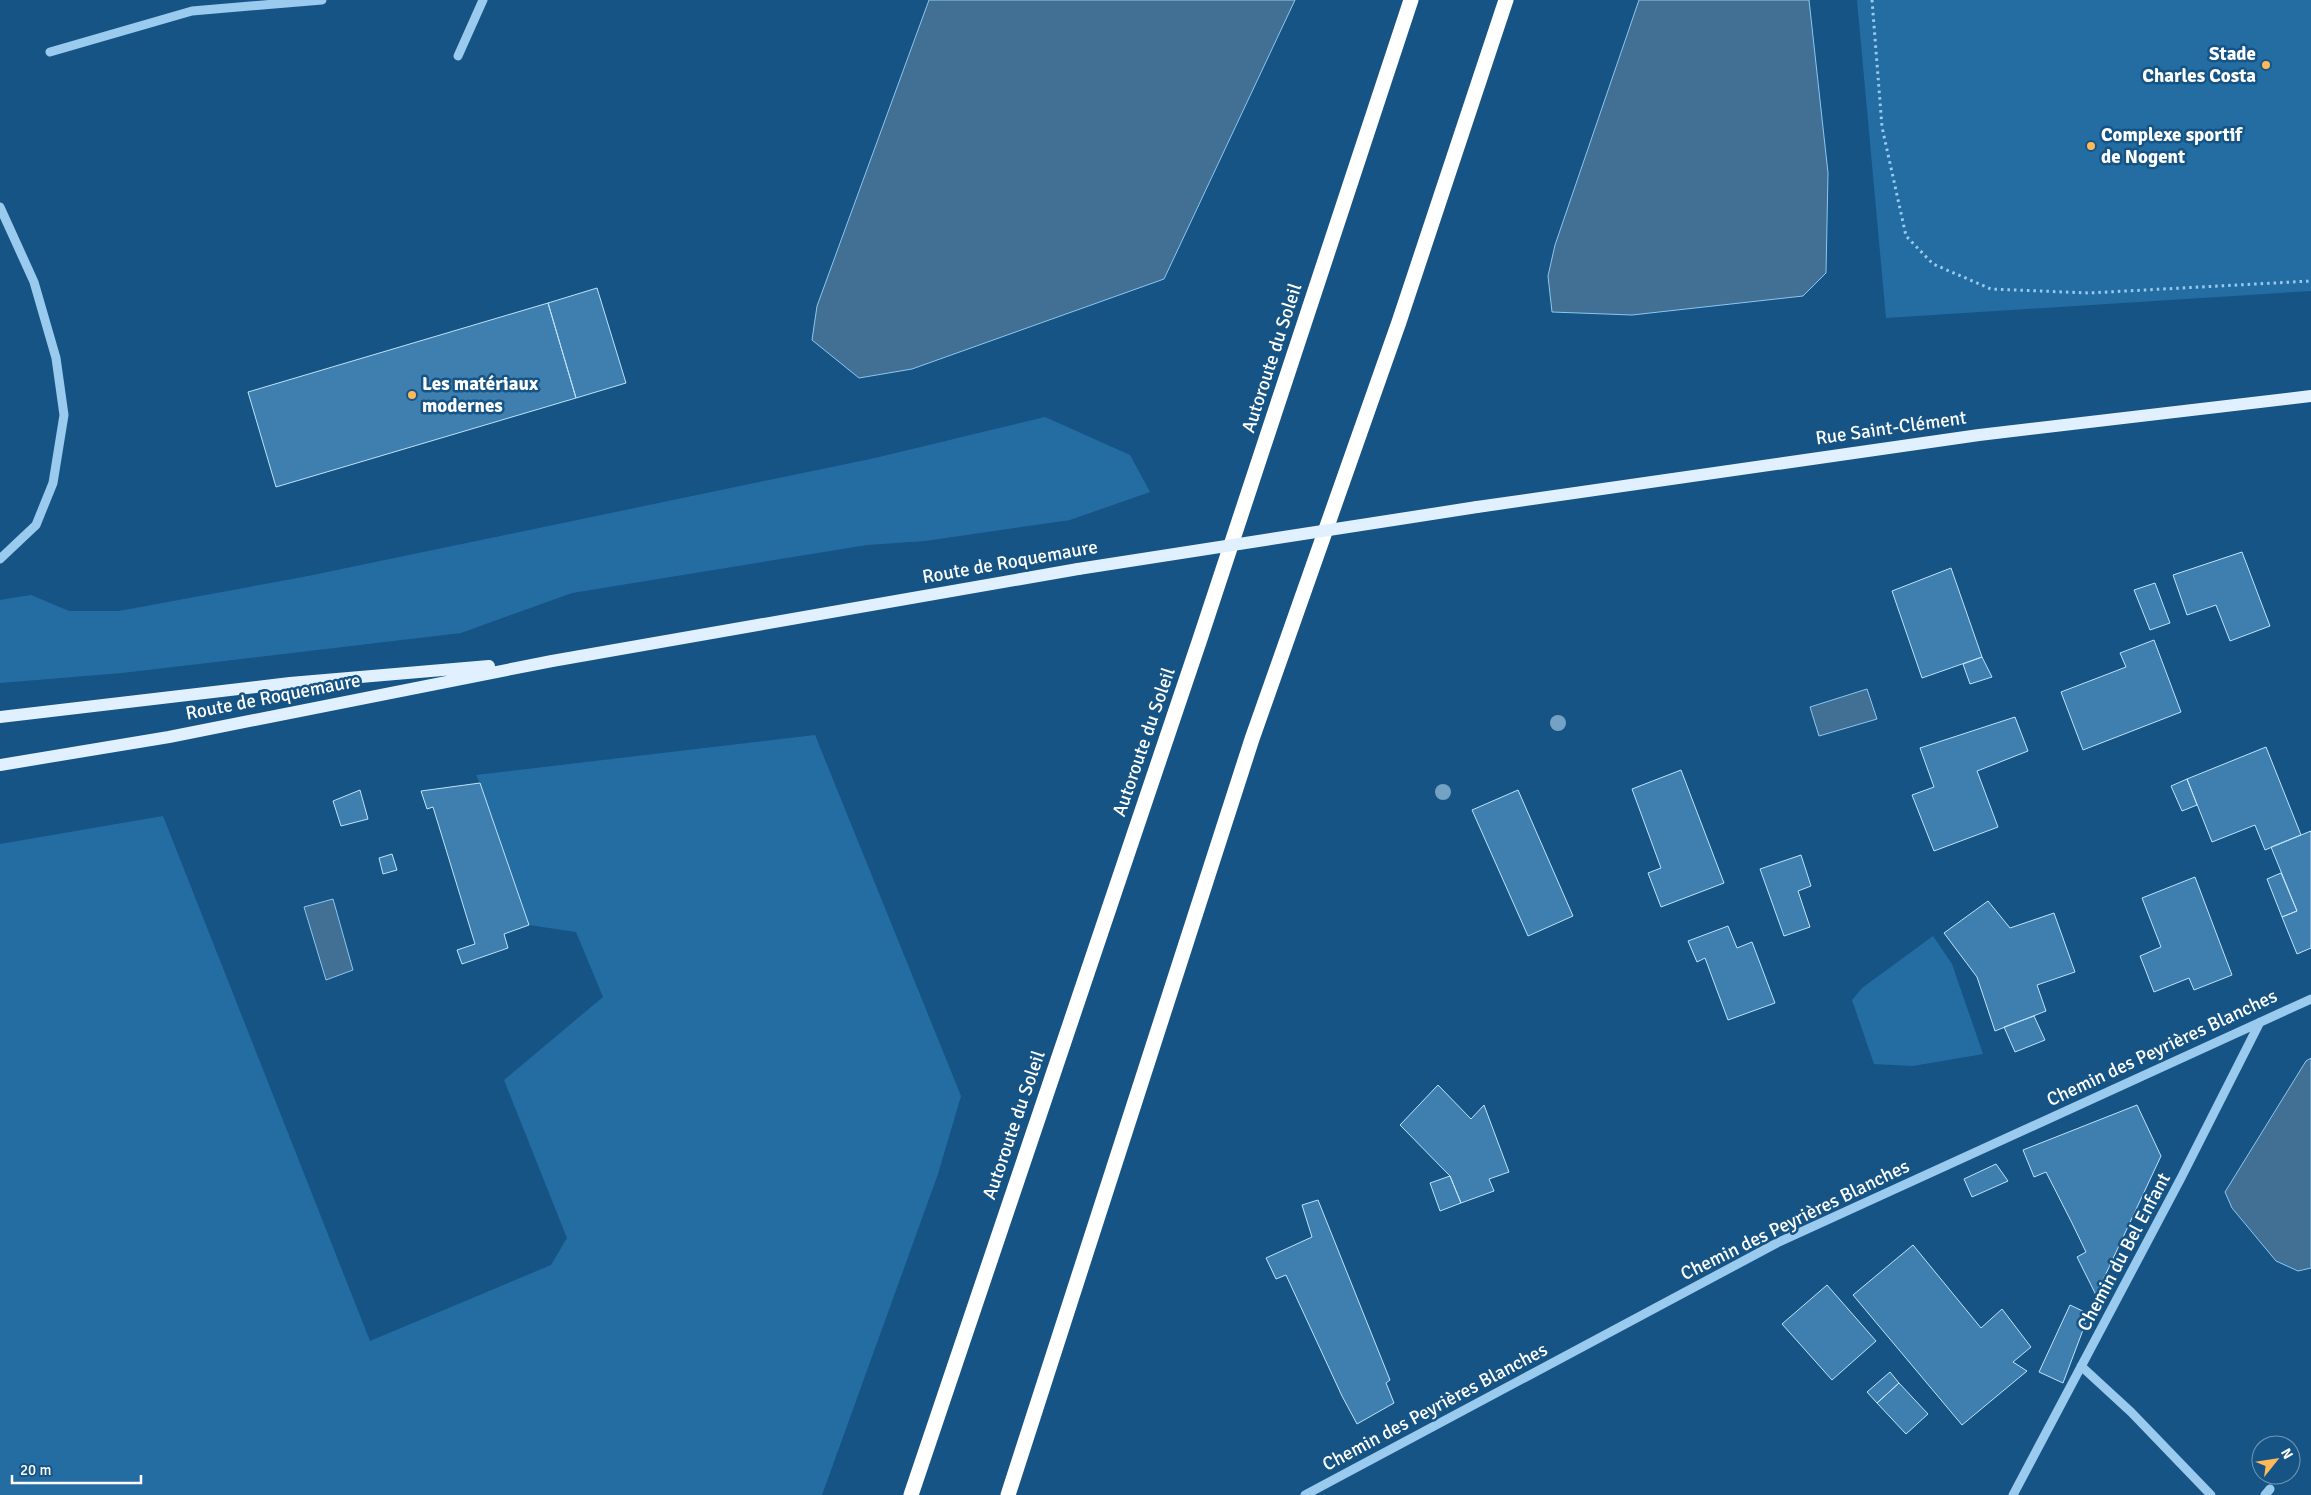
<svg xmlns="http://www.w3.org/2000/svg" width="2311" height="1495" viewBox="0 0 2311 1495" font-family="Signika,sans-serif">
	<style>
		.green { fill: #246da3 }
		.water { fill: #427094; stroke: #8cc7f1 }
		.building { fill: #3e7faf; stroke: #c0e2fa }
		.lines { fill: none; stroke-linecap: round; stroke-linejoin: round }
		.path { stroke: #9acaee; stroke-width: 3; stroke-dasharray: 2.5 4; stroke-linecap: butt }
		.minor { stroke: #9acaee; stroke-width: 9 }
		.major { stroke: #e1f0ff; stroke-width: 12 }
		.highway { stroke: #fff; stroke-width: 15 }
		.major-bridge { stroke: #e1f0ff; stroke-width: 12 }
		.tree { fill: #74a2c5 }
		.poi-dot { fill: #ffb957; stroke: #165485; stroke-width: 2 }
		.labels { text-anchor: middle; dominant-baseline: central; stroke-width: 5; stroke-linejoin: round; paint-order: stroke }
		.poi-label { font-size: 19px; font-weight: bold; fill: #fff; stroke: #165485; text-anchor: start }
		.street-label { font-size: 19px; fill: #fff; stroke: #165485 }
	</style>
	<rect width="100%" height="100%" fill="#165485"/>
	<path class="green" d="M 1857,0 L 2311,0 L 2311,291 L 1886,318 Z
		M 1045,417 L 1130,455 L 1150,492 L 1070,520 L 925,541 L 867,545 L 572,593 L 461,633 L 122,673 L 0,683 L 0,600 L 31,595 L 69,611 L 119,611 L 308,576 L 875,458 Z
		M 815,735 L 961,1096 L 938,1174 L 822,1495 L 0,1495 L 0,844 L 163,816 L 370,1341 L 551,1265 L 567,1238 L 504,1080 L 603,997 L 576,932 L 529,925 L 480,783 L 476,775 Z
		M 1933,936 L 1952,964 L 1983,1054 L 1913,1066 L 1874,1064 L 1852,1000 L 1862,988 Z"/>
	<path class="water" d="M 929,0 L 1295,0 L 1164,279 L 912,369 L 859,378 L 812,340 L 817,306 Z
		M 1639,0 L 1809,0 L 1828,173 L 1826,273 L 1803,296 L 1632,315 L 1552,312 L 1548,276 L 1555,245 Z
		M 1867,689 L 1877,719 L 1819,736 L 1810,707 Z
		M 333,899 L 353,970 L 326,980 L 304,907 Z
		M 2311,1058 L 2311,1268 L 2298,1271 L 2276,1261 L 2232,1208 L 2225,1192 L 2306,1061 Z"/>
	<path class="building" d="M 597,288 L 626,383 L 576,398 L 548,303 Z
		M 548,303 L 576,398 L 276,487 L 248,392 Z
		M 2242,552 L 2270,626 L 2230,641 L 2216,605 L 2187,615 L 2173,575 Z
		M 1951,568 L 1982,657 L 1922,678 L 1892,591 Z
		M 2155,583 L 2170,623 L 2150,630 L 2134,590 Z
		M 2154,640 L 2181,712 L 2083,750 L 2061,692 L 2126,667 L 2120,653 Z
		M 1982,657 L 1992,677 L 1970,684 L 1963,664 Z
		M 2015,717 L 2028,751 L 1977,771 L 1998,827 L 1934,851 L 1912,795 L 1934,787 L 1920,748 Z
		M 2266,747 L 2301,835 L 2265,850 L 2255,825 L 2212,842 L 2187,779 Z
		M 1681,770 L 1724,883 L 1661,907 L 1648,873 L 1661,868 L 1632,789 Z
		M 2187,779 L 2197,805 L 2182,811 L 2171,786 Z
		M 480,783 L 529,925 L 504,934 L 508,948 L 462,964 L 457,950 L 475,944 L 433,807 L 427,809 L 421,791 Z
		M 360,790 L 368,819 L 341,826 L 333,801 Z
		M 1518,790 L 1573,916 L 1528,936 L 1472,810 Z
		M 2311,831 L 2311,948 L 2297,954 L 2282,917 L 2297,911 L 2271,847 Z
		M 392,854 L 397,870 L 383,874 L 379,858 Z
		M 1801,855 L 1811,886 L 1798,891 L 1810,927 L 1784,936 L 1760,869 Z
		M 2281,873 L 2297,911 L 2282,917 L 2267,879 Z
		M 2195,877 L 2232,975 L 2194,990 L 2189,978 L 2154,992 L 2140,956 L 2161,947 L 2142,898 Z
		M 1988,901 L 2010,928 L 2054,913 L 2075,972 L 2037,985 L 2046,1011 L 1995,1031 L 1977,977 L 1944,933 Z
		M 1728,926 L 1737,948 L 1752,942 L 1775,1003 L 1728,1020 L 1705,958 L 1697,962 L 1688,941 Z
		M 2034,1016 L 2045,1040 L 2015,1052 L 2004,1027 Z
		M 1438,1085 L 1471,1119 L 1484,1105 L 1509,1172 L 1489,1179 L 1494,1191 L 1461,1203 L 1450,1176 L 1400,1125 Z
		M 2137,1105 L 2161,1156 L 2096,1295 L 2077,1257 L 2086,1252 L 2072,1223 L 2046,1172 L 2034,1177 L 2023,1150 Z
		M 1996,1164 L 2008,1181 L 1972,1197 L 1964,1179 Z
		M 1450,1176 L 1461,1203 L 1440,1211 L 1430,1183 Z
		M 1318,1200 L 1390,1380 L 1386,1383 L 1394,1403 L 1357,1424 L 1342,1396 L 1286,1275 L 1276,1279 L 1266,1258 L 1312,1237 L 1302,1205 Z
		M 1913,1245 L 1981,1328 L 2002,1309 L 2031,1347 L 2013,1362 L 2027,1371 L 1962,1425 L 1853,1295 Z
		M 1827,1285 L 1876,1341 L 1832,1380 L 1782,1324 Z
		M 2070,1305 L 2089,1314 L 2063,1383 L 2039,1372 Z
		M 1890,1372 L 1899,1383 L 1877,1403 L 1867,1392 Z
		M 1899,1383 L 1928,1414 L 1906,1434 L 1877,1403 Z"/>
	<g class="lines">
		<path class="path" d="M 1872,0 L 1882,127 L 1906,236 L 1933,264 L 1991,289 L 2089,293 L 2311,281"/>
		<path class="minor" d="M 50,52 L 192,11 L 322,0
			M 458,56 L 483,0
			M 0,207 L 34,282 L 56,358 L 64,415 L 53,483 L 36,525 L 0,559
			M 2081,1366 L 2131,1412 L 2211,1495
			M 1305,1495 L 1777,1243 L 2311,999
			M 2013,1495 L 2181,1178 L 2260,1022
			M 2265,1495 L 2270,1489"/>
		<path class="major" d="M 1477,507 L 1979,435 L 2311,396
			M 0,717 L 290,683 L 489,666
			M 0,765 L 169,737 L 552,661 L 1078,569"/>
		<path class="highway" d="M 911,1495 L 1200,639 L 1411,0
			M 1008,1495 L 1252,739 L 1399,322 L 1506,0"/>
		<path class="major-bridge" d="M 1078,569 L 1477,507"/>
	</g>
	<g class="tree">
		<circle cx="1558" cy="723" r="8"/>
		<circle cx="1443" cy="792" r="8"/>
	</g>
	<g class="poi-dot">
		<circle cx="2266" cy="65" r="5"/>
		<circle cx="2091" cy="146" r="5"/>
		<circle cx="412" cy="395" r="5"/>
	</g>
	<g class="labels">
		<g class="poi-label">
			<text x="2256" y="54" text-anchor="end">Stade<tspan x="2256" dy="22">Charles Costa</tspan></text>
			<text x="2101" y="135">Complexe sportif<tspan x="2101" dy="22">de Nogent</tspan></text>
			<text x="422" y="384">Les matériaux<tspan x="422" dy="22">modernes</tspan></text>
		</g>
		<g class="street-label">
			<text transform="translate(1272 358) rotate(-72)">Autoroute du Soleil</text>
			<text transform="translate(1891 428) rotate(-8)">Rue Saint-Clément</text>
			<text transform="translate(1010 562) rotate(-10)">Route de Roquemaure</text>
			<text transform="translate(273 697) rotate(-11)">Route de Roquemaure</text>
			<text transform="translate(1144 742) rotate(-71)">Autoroute du Soleil</text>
			<text transform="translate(2162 1048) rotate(-25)">Chemin des Peyrières Blanches</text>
			<text transform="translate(1014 1125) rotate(-71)">Autoroute du Soleil</text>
			<text transform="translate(1795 1220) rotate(-26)">Chemin des Peyrières Blanches</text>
			<text transform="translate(2124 1252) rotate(-62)">Chemin du Bel Enfant</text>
			<text transform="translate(1435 1407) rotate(-28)">Chemin des Peyrières Blanches</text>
		</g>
	</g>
	<g transform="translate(2276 1460) rotate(60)"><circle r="24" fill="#165485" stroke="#7398b6"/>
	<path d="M0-4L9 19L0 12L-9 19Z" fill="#ffb957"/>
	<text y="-8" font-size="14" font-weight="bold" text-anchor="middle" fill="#ffffff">N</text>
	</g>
	<path d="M12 1475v8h129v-8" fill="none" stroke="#ffffff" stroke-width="2.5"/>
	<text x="20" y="1475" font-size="15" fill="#ffffff" stroke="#165485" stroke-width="4" paint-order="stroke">20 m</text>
</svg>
